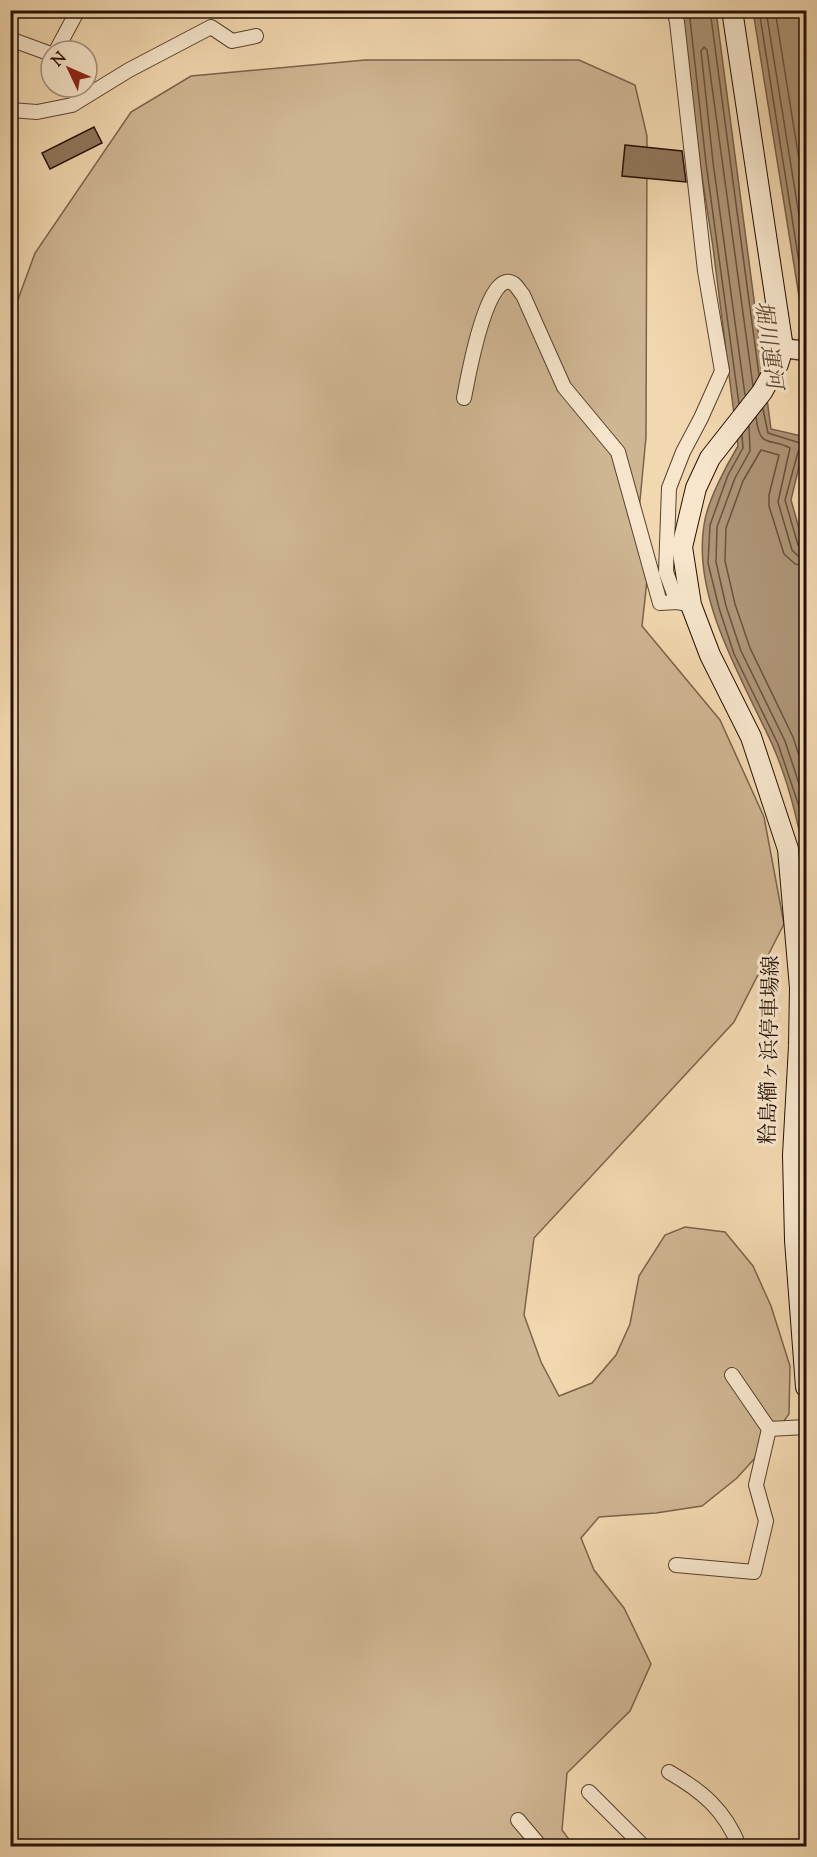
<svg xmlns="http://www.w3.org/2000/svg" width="817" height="1857" viewBox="0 0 817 1857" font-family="'Sorts Mill Goudy','Noto Serif JP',serif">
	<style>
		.green { fill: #cfb693; stroke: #7a634c; stroke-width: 1.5 }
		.water { fill: #ad9476; stroke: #775f48; stroke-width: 1.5 }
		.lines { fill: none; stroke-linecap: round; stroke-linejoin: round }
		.shore { stroke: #6a523d; stroke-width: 1.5 }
		.building { fill: #90785d; stroke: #261004; stroke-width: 1.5 }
		.minor-casing { stroke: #59422f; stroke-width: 16 }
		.tertiary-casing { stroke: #59422f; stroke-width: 21 }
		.secondary-casing { stroke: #261004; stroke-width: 22 }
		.minor { stroke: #f7e6cc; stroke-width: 14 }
		.tertiary { stroke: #f7e6cc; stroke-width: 18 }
		.secondary { stroke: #f7e6cc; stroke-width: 20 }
		.labels { text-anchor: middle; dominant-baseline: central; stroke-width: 6; stroke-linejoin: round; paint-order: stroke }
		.street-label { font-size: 21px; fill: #261004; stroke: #f7e6cc }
		.water-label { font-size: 22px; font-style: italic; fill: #634b37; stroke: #f7e6cc }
	</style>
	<rect width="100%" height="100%" fill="#f2d8b0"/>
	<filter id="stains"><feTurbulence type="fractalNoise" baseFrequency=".00333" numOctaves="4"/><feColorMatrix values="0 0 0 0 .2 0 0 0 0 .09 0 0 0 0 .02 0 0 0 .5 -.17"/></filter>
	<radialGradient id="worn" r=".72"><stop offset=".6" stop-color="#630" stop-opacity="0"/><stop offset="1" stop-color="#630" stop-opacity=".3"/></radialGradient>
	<path class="green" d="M 365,60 L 579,60 L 635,85 L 647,136 L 646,437 L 637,532 L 648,571 L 642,626 L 720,720 L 764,817 L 784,924 L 734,1022 L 534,1238 L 524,1315 L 541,1362 L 559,1396 L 592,1383 L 616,1355 L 630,1324 L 639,1276 L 665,1235 L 685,1227 L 725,1232 L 753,1266 L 771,1306 L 790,1366 L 789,1414 L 766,1446 L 737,1478 L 702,1506 L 656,1513 L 599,1517 L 581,1538 L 594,1570 L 624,1608 L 651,1664 L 630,1711 L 567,1773 L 562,1830 L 574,1846 L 11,1846 L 10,316 L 13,313 L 35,253 L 131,112 L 191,76 Z"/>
	<path class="water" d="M 682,11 L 716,11 L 771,429 L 806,437 L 791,500 L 806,553 L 806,866 C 799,825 789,782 772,744 C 743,680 692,598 704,525 C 707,502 726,466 738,446 L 713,247 L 700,164 Z
		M 753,11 L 806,11 L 806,327 L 804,327 Z"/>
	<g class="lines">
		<path class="shore" d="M 689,10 L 706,163 L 739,404
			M 710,10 L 759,375
			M 759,10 L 806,306
			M 766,10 L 806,259
			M 775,10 L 806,203
			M 745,395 L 713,162 L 701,51 L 704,47 L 707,50 L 753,386
			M 763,409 L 768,433 L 803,444 L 798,452 L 785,500 L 798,545 L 802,549 L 806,550
			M 756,417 C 760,450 769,437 790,448 L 778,502 L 792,550 L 798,556 L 806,557
			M 749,427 L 750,451 L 735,478 L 717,527 L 716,562 L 726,606 L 741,651 L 785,741 L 806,805
			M 742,435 L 743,448 L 728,475 L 710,525 L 708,563 L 719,608 L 734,654 L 778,744 L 804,821 L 806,835
			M 806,566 L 795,564 L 784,554 L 769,506 L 769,495 L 779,455 L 761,450 L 743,481 L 726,528 L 725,561 L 735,604 L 750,648 L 793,737 L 806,777"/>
	</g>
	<path class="building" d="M 94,127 L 102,143 L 50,169 L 42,153 Z
		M 625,145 L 682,151 L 686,182 L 622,176 Z"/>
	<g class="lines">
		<g class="minor-casing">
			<path id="minor" d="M 674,10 L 677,22 L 705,271 L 722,371 L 701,418 L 683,452 L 669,488 L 666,572 L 677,602
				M 10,39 L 51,54
				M 56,51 L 78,10
				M 10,110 L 37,112 L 72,105 L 129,70 L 211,27 L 232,41 L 256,36
				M 464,398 C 467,383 487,264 514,284 C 517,286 520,292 523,295 L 564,387 L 618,452 L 660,603 L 677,602 L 686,604
				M 769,1429 L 806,1427
				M 676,1565 L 754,1572 L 766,1521 L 756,1485 L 769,1429 L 732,1375
				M 669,1772 C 702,1791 725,1810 739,1846
				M 589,1792 L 643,1846
				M 518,1820 L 540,1846"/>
		</g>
		<g class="tertiary-casing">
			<path id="tertiary" d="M 783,348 L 806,351"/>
		</g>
		<g class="secondary-casing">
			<path id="secondary" d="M 732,10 L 783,348 L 778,364 L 762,392 L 710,458 L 696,488 L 682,547 L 691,605 L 710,655 L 751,737 L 788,849 L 800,988 L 799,1046 L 793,1155 L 795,1240 L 806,1387"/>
		</g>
		<use href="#minor" class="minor"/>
		<use href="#tertiary" class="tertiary"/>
		<use href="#secondary" class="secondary"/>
	</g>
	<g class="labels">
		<g class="street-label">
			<text transform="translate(771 1050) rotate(-89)">粭島櫛ヶ浜停車場線</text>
		</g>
		<g class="water-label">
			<text transform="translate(767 345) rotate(82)">堀川運河</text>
		</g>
	</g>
	<rect width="817" height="1857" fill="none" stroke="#f2d8b0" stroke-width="36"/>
	<rect x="12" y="12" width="793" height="1833" fill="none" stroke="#261004" stroke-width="3"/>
	<rect x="18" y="18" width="781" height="1821" fill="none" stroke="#261004" stroke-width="1.5"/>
	<g transform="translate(69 69) rotate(314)"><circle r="28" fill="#f7e6cc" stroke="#a3907c" stroke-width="1.5"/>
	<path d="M0-4.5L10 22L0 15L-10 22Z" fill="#8f2418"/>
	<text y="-9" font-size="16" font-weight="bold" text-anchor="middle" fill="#261004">N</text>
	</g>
	<rect width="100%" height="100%" filter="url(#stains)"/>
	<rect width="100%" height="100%" fill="url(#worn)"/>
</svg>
